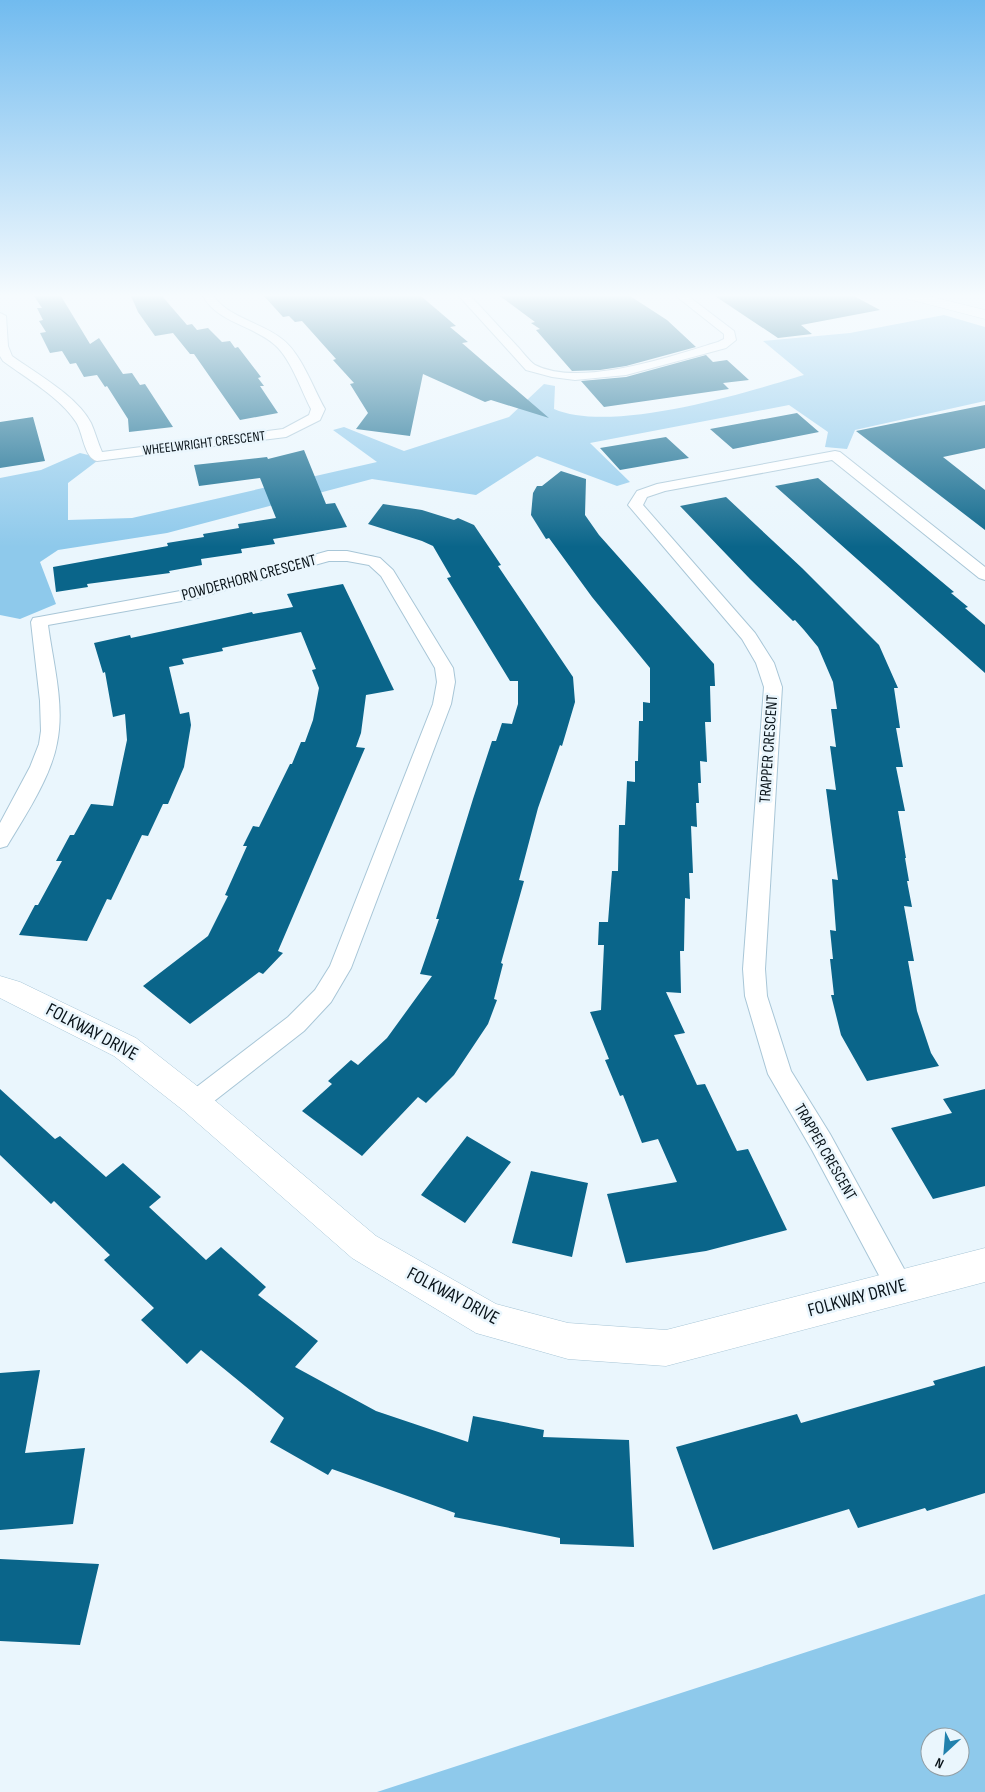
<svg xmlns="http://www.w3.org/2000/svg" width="985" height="1792" viewBox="0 0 985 1792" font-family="'Sofia Sans Condensed',sans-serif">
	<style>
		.green { fill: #8ec9eb; fill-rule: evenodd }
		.building { fill: #0a658a }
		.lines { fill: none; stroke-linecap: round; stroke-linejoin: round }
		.minor-casing { stroke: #a8c6d7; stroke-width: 2 }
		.tertiary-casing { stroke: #a8c6d7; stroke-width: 1 }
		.minor { fill: #fff; fill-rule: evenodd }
		.tertiary { fill: #fff; fill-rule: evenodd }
		.labels { text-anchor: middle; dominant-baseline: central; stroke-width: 5; stroke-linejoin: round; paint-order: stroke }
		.far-street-label { font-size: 14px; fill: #0a141a; stroke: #eaf6fd }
		.street-label { font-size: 16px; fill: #0a141a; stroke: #eaf6fd }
		.near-street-label { font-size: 19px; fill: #0a141a; stroke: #eaf6fd }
	</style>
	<rect width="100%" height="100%" fill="#eaf6fd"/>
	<path class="green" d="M 944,315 L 985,327 L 985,401 L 855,430 L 847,449 L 825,447 L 828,432 L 789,405 L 590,443 L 630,482 L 617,486 L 537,456 L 476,495 L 372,479 L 167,533 L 58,550 L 40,562 L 56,604 L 20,619 L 0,615 L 0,478 L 41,470 L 80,453 L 101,458 L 68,483 L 68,520 L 132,518 L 377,462 L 333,430 L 344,427 L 404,451 L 509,417 L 544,384 L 555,386 L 554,409 C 611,434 745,393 804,375 L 763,341 L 850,333 Z
		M 985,1594 L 985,1792 L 377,1792 ZM 930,1737 L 960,1737 L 960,1767 L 930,1767 Z"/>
	<path class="building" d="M 34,296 L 61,296 L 90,344 L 99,338 L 123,374 L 132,373 L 140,385 L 145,384 L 173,427 L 129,432 L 128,419 L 107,386 L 105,387 L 97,375 L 84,377 L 76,363 L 70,364 L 62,351 L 50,353 L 40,333 L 46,332 L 39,321 L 43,320 L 37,308 L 42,308 Z
		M 131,296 L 162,296 L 187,325 L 192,324 L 197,330 L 208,328 L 222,342 L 230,341 L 235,348 L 238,347 L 261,377 L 258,378 L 264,386 L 260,386 L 278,413 L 240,420 L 194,354 L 190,354 L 173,333 L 155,336 L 138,312 Z
		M 264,296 L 421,296 L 456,326 L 450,327 L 468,342 L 462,343 L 549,418 L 491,400 L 485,402 L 423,374 L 410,436 L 356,429 L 368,413 L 350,384 L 354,383 L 333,360 L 336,359 L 302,321 L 295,322 L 289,316 L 283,317 Z
		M 500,296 L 630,296 L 667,320 L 696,347 L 626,366 L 600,370 L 572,371 L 536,330 L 540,329 L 531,323 L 535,322 Z
		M 715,296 L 854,296 L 880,310 L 801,325 L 812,334 L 778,338 Z
		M 706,355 L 713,362 L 727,360 L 749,380 L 723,383 L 729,389 L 604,407 L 581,381 L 626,377 Z
		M 985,405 L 985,448 L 943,457 L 985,490 L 985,530 L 856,431 Z
		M 797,413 L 819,432 L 733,449 L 710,429 Z
		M 33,417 L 45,461 L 0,468 L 0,422 Z
		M 666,437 L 689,458 L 620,470 L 600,448 Z
		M 304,450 L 326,504 L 335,503 L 347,527 L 273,539 L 275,544 L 241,549 L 242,553 L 201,559 L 202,565 L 169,571 L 170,573 L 87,584 L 88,587 L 56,592 L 53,567 L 168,546 L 167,543 L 204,537 L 203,534 L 239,528 L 238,524 L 276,518 L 260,478 L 199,486 L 194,465 L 267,457 L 268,459 Z
		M 561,471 L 586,479 L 585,515 L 599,535 L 714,664 L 715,686 L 710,686 L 711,722 L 705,722 L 707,762 L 700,761 L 701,783 L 698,783 L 699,803 L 696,803 L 697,827 L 691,826 L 693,873 L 689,873 L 690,899 L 685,898 L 684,951 L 680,951 L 681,993 L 666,992 L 685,1033 L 674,1035 L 697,1085 L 705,1084 L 737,1151 L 748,1149 L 787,1230 L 706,1251 L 626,1263 L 607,1194 L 677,1182 L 658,1139 L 642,1143 L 623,1095 L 620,1096 L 605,1060 L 609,1059 L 590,1012 L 601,1010 L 604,945 L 598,945 L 599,922 L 608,922 L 612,871 L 618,871 L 619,825 L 625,825 L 627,781 L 635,782 L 635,761 L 638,761 L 639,721 L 643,721 L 643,702 L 650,703 L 650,668 L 592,597 L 549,538 L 546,539 L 531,515 L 533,493 L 537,486 L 542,486 Z
		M 818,478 L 954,592 L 951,593 L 968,607 L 965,608 L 985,625 L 985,673 L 775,486 Z
		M 726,497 L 802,568 L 879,645 L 898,688 L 894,688 L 900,728 L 896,728 L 903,767 L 896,767 L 905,811 L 898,811 L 906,858 L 905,858 L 909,881 L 907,881 L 912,907 L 904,906 L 914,961 L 908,961 L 917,1011 L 931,1053 L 939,1066 L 867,1081 L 841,1035 L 831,995 L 834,995 L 830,959 L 833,959 L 830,930 L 836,931 L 832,879 L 838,880 L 826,789 L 836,790 L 830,746 L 836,747 L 831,709 L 837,709 L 833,682 L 818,647 L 804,630 L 795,620 L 793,621 L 750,579 L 680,506 Z
		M 383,504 L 422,510 L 454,520 L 458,518 L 474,525 L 501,565 L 498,566 L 573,677 L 575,702 L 562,746 L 560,745 L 538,808 L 519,880 L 524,881 L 501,963 L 503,964 L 494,999 L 497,1000 L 488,1024 L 454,1075 L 426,1103 L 418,1097 L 362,1156 L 302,1111 L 332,1084 L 328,1081 L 351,1060 L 358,1065 L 387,1038 L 432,976 L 420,974 L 439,919 L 436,919 L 473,799 L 492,741 L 496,741 L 502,723 L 512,724 L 518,704 L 518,681 L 510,681 L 447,578 L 451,577 L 433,546 L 422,541 L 368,524 Z
		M 343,584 L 394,690 L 366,695 L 361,733 L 356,747 L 365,748 L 278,951 L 283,953 L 263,974 L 259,972 L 190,1024 L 143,986 L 208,936 L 228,896 L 225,895 L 247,846 L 243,846 L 253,826 L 259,827 L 290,764 L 292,764 L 301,742 L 305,742 L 313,720 L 319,688 L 312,670 L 316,669 L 301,632 L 222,648 L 223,651 L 182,659 L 184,664 L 169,667 L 180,714 L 189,712 L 191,725 L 184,767 L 168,804 L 163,804 L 148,836 L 142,835 L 111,900 L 107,899 L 87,941 L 19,935 L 35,905 L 38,905 L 62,861 L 56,861 L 70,835 L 74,835 L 91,804 L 113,806 L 127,740 L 125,714 L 113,717 L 105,672 L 103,673 L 94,643 L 130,635 L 131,638 L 252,612 L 253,614 L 293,607 L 287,594 Z
		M 0,1089 L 55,1139 L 60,1136 L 106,1177 L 123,1163 L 161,1197 L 149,1207 L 206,1260 L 221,1247 L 266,1287 L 258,1295 L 318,1341 L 295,1367 L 376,1411 L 468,1442 L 473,1416 L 544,1430 L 543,1437 L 629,1440 L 634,1547 L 560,1544 L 560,1538 L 454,1517 L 455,1513 L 332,1469 L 328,1475 L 270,1442 L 284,1418 L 201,1350 L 187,1364 L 141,1320 L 154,1308 L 104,1260 L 110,1255 L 54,1201 L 51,1204 L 0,1155 Z
		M 985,1089 L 985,1186 L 933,1199 L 891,1128 L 952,1113 L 943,1099 Z
		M 467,1136 L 511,1162 L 465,1223 L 421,1195 Z
		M 531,1171 L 588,1183 L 572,1257 L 512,1243 Z
		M 985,1366 L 985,1493 L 927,1511 L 925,1508 L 858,1528 L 849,1509 L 713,1550 L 676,1447 L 797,1414 L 801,1423 L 935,1385 L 933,1381 Z
		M 40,1370 L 25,1453 L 85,1448 L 73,1524 L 0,1530 L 0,1373 Z
		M 0,1559 L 99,1564 L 80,1645 L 0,1641 Z"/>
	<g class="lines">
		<g class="minor-casing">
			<path id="minor" d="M 203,296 L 213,296 C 231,319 261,322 282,339 C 301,353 313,388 325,409 L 320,420 L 286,437 L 97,461 C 84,458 83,432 76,422 C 61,398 26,378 3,361 L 0,356 L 0,313 L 6,316 L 8,346 L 12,356 C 37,374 77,396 91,423 C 95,432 98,443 102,452 L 283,429 L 309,415 L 311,409 C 301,390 291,359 275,345 C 253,325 218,323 203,296 Z
				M 459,296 L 470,296 C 486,312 501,329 517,346 C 522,351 529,361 535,365 C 580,388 672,356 718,342 L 724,339 L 724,334 L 676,296 L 688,296 L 734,331 L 736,340 L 726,348 L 626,375 L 575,380 L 552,377 L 526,370 Z
				M 835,451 L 840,452 L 985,567 L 985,580 L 979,578 L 832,460 L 665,491 L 647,497 L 643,505 L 755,633 L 774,663 L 782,687 L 765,969 L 767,996 L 791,1071 L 830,1134 L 914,1287 L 910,1296 L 900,1300 L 890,1296 L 812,1150 L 768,1074 L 745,996 L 743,969 L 764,687 L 756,663 L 742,639 L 628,505 L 637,491 L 657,484 Z
				M 328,551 L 347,551 L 380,558 L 393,570 L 453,668 L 455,682 L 451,704 L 351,968 L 331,1002 L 304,1031 L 204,1109 L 195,1112 L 186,1109 L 183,1102 L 186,1095 L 288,1017 L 315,990 L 330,966 L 433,704 L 437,682 L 435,668 L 381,576 L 369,565 L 347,561 L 329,561 L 193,599 L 48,625 C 53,663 65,705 57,743 C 51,777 25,816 7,846 L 0,848 L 0,823 L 30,767 L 39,744 L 41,731 L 40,701 L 31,622 L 33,618 L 39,617 L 191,589 Z"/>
		</g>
		<g class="tertiary-casing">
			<path id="tertiary" d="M 906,296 L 928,296 L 985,310 L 985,319 L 908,299 Z
				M 0,976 L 20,982 L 136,1038 L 206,1093 L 376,1236 L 496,1304 L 568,1323 L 666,1330 L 985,1248 L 985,1282 L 666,1366 L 568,1359 L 476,1333 L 352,1258 L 184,1111 L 114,1056 L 0,998 Z"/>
		</g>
		<use href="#minor" class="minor"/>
		<use href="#tertiary" class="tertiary"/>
	</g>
	<linearGradient id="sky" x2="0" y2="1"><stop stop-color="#71bbef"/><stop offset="0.54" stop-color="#f6fbfe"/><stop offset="1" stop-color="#f6fbfe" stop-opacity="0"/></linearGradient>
	<rect width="985" height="547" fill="url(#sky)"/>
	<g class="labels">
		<g class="far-street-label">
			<text transform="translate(204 443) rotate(-7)">WHEELWRIGHT CRESCENT</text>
		</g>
		<g class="street-label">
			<text transform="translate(249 578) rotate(-15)">POWDERHORN CRESCENT</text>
			<text transform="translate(769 749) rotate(-86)">TRAPPER CRESCENT</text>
			<text transform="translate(825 1152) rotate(60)">TRAPPER CRESCENT</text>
		</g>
		<g class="near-street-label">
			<text transform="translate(92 1032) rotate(28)">FOLKWAY DRIVE</text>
			<text transform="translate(453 1296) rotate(28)">FOLKWAY DRIVE</text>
			<text transform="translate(857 1298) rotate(-15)">FOLKWAY DRIVE</text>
		</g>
	</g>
	<g transform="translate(945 1752) rotate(206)"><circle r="24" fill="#eaf6fd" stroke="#909ca2"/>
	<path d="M0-4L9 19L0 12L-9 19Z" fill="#2181ad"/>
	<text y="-8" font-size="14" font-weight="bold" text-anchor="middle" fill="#0a141a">N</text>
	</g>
</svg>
